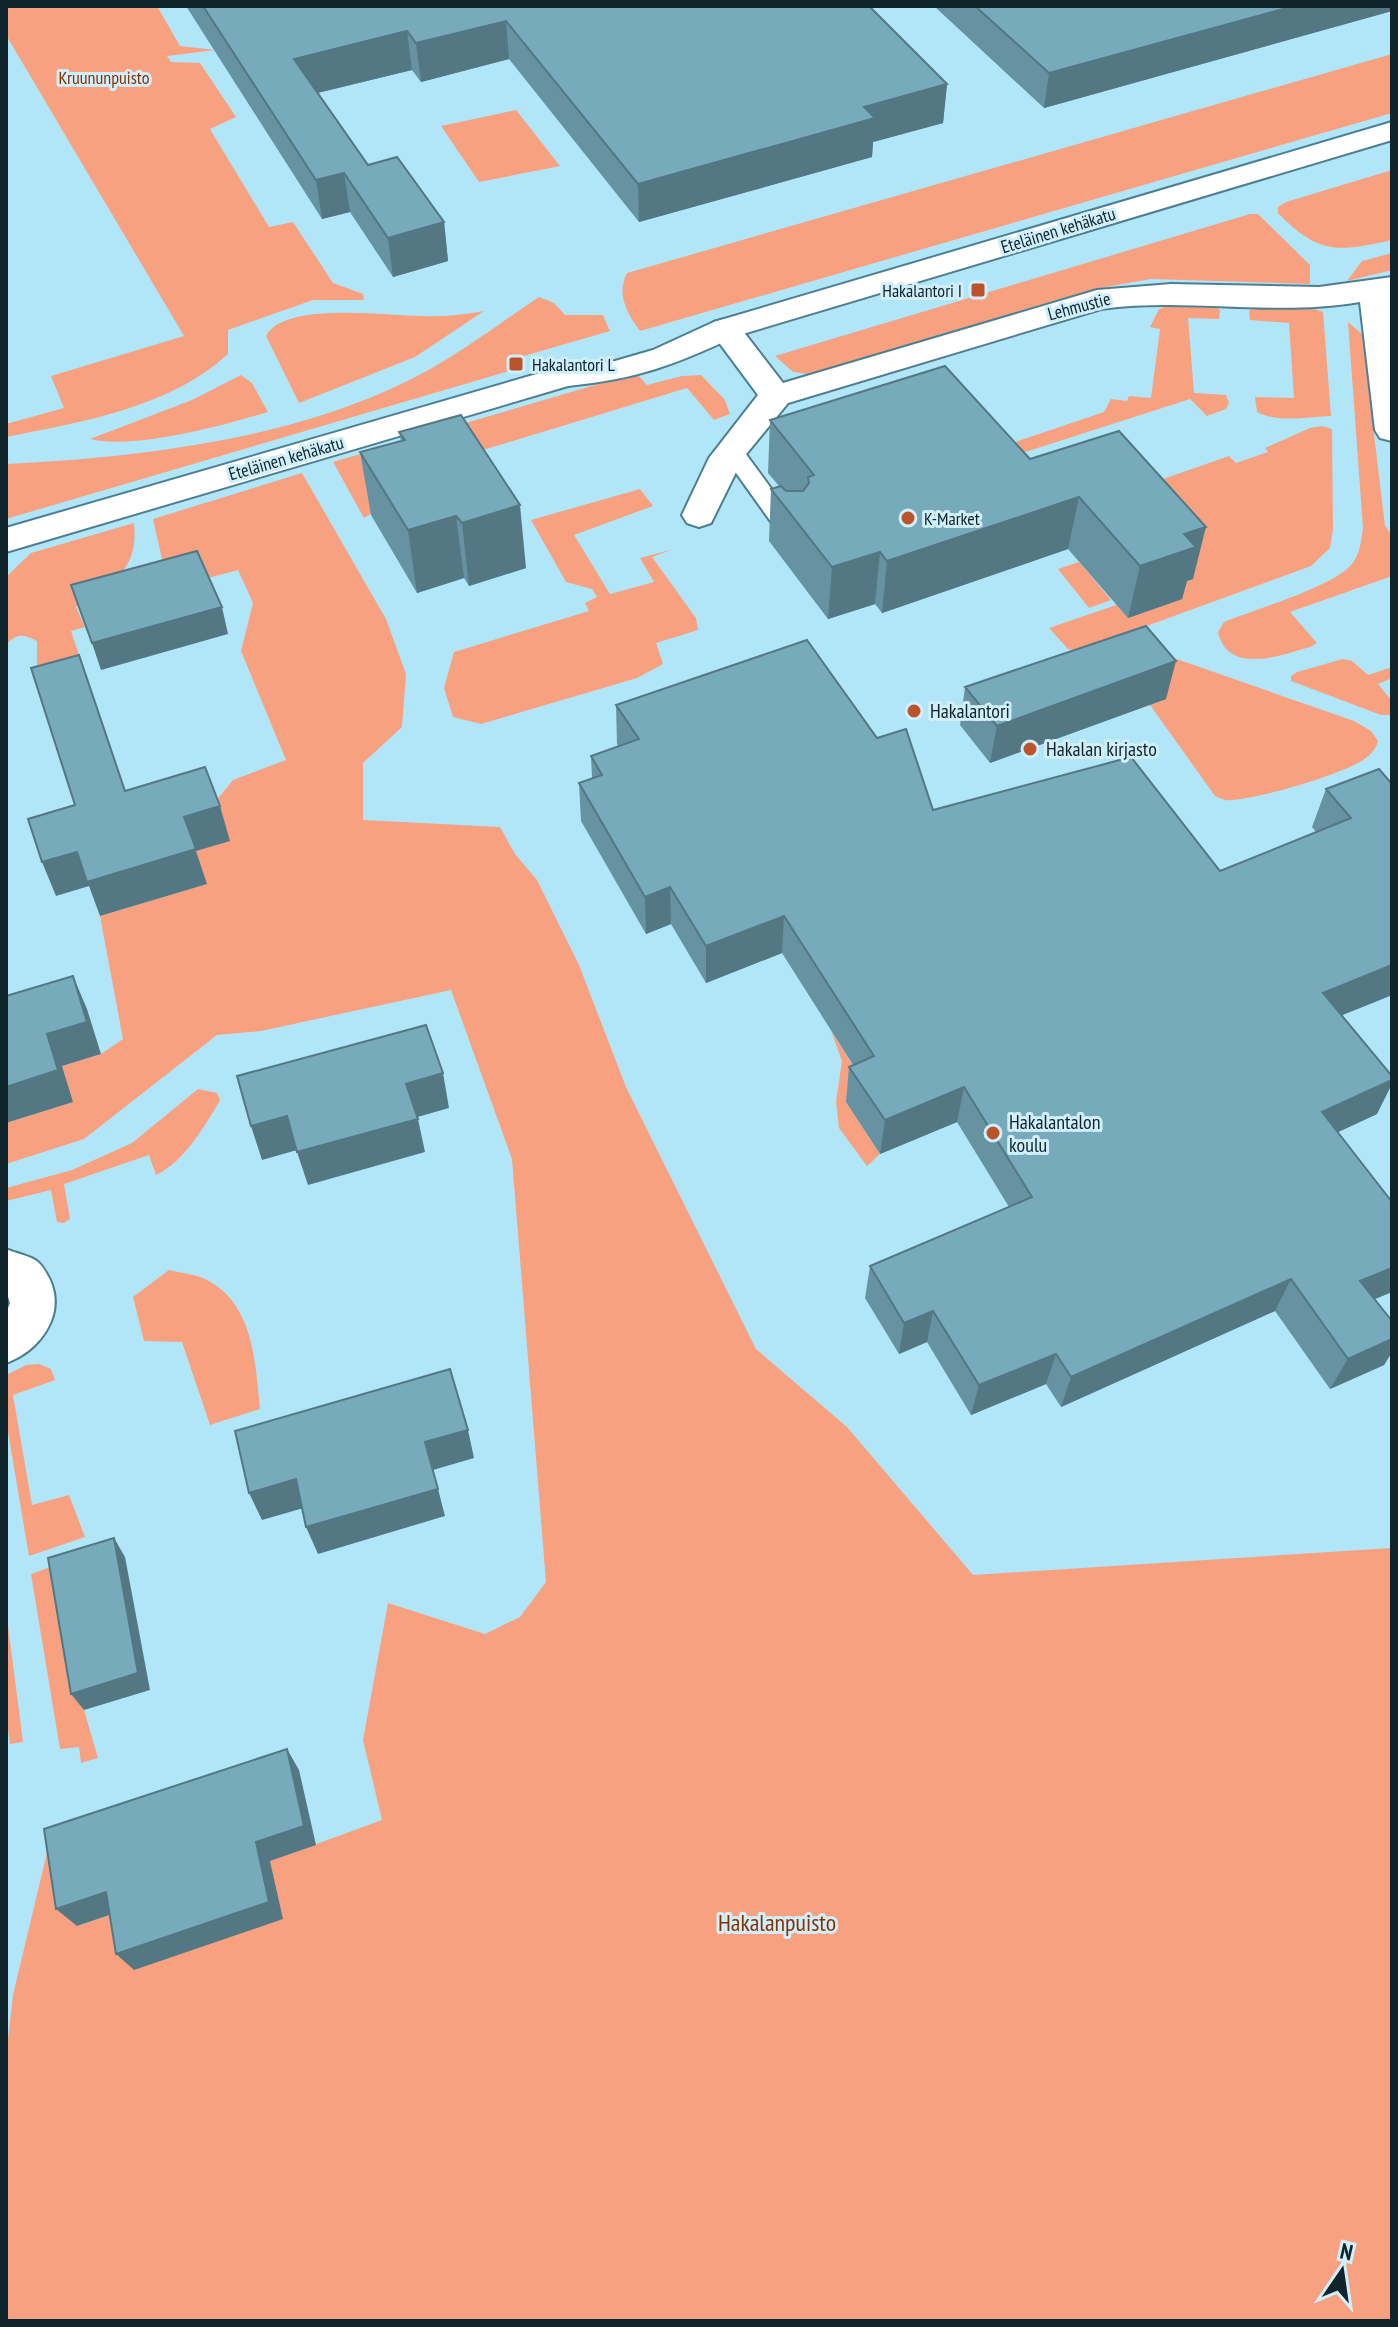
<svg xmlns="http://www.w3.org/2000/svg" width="1398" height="2327" viewBox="0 0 1398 2327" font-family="'PT Sans Narrow',sans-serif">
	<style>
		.green { fill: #f8a181 }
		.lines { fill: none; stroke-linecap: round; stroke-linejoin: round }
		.lane-casing { stroke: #4d7f90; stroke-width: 4 }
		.street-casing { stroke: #4d7f90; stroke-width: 4 }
		.secondary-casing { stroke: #4d7f90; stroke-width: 4 }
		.lane { fill: #fff; fill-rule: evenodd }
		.street { fill: #fff; fill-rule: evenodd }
		.secondary { fill: #fff; fill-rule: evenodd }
		.wall { fill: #6692a1 }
		.shaded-wall { fill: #537783 }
		.building { fill: #7ab; stroke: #537783; stroke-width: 2 }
		.poi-dot { fill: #bb542a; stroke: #d0effa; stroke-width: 3 }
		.labels { text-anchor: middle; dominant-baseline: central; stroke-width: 6; stroke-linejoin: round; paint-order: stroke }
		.far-park-label { font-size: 18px; fill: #893003; stroke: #d0effa }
		.far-street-label { font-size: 18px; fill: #0f242b; stroke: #d0effa }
		.far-poi-label { font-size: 18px; fill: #0f242b; stroke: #d0effa; text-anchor: start }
		.poi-label { font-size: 20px; fill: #0f242b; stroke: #d0effa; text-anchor: start }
		.near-park-label { font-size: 24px; fill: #893003; stroke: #d0effa }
	</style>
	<rect width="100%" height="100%" fill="#b1e6f8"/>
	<path class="green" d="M 6,6 L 157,6 L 180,46 L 215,50 L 167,56 L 171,62 L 200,63 L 236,117 L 210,129 L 269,227 L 293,222 L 333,283 L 363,294 L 364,300 L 313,300 L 228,330 L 228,354 C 169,408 81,422 6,437 L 6,424 L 64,408 L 51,376 L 184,336 L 6,35 Z
		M 1392,54 L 1392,113 L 640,331 C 627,313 616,294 627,273 Z
		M 516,110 L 560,166 L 479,182 L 441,126 Z
		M 1392,170 L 1392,240 C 1338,252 1319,255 1278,213 L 1278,207 L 1286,202 Z
		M 1250,214 L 1258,214 L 1310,265 L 1310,284 L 1151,279 L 1094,289 L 808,374 L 793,372 L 775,356 Z
		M 1392,253 L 1392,270 L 1347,281 L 1362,261 Z
		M 539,297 L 554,303 L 565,315 L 603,315 L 610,331 L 510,360 L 516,369 L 6,519 L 6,464 C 145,457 308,438 432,368 C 469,347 503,321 539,297 Z
		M 1171,304 L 1215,305 L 1220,310 L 1219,319 L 1188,318 L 1194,393 L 1226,395 L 1229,403 L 1226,409 L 1207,416 L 1190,399 L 994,462 L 989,451 L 1104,412 L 1111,399 L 1127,401 L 1129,396 L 1151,398 L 1160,329 L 1150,327 L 1159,309 Z
		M 1261,305 L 1308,307 L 1323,312 L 1331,416 C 1309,417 1277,423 1257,412 L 1255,397 L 1294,398 L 1289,323 L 1250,320 L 1249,310 Z
		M 484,311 L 415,357 L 299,403 L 266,336 C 284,301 388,316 422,316 C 443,317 463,315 484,311 Z
		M 1348,322 L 1362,334 L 1385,526 L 1392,535 L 1392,576 L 1290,612 L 1317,643 L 1310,647 C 1281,655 1228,676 1218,632 L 1224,622 C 1253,610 1333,587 1352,564 C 1360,554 1361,541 1363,528 Z
		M 636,373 L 647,385 L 682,376 L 701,375 L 725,400 L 730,414 L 714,420 L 687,388 L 460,457 L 364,518 L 333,462 Z
		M 241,375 L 252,383 L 268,412 C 224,425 135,450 90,439 L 192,400 Z
		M 1322,426 L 1332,429 L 1333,529 L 1330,548 L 1311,566 L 1078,651 L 1068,649 L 1049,628 L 1192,579 L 1143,486 L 1229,456 L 1236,463 L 1268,452 L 1265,448 L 1310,428 Z
		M 302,473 L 386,619 L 406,674 L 402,727 L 363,763 L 363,820 L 500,827 L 515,854 L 537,880 L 579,965 L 626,1087 L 756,1349 L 847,1427 L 973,1575 L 1392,1548 L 1392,2321 L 6,2321 L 6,2057 L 13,1995 L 50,1840 L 77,1926 L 124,1910 L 282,1920 L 270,1861 L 382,1820 L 363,1740 L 388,1603 L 485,1634 L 520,1617 L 546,1582 L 512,1159 L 451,990 L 261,1031 L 217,1035 L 84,1139 L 6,1164 L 6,1123 L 72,1102 L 62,1066 L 101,1054 L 123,1039 L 100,916 L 206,884 L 195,851 L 215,802 L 233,780 L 286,760 L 241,651 L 253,603 L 238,570 L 155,592 L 162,559 L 153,519 Z
		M 640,489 L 653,506 L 574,535 L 610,594 L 654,582 L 640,558 L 674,549 L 652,557 L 696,618 L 698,630 L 656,643 L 663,664 L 637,678 L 481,724 L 453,717 L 444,688 L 454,652 L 589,611 L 585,603 L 597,597 L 592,589 L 566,582 L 531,520 Z
		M 134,523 C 139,572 111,583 76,607 L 85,627 L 71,631 L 91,691 L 37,674 L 37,641 C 23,634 17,633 6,645 L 6,577 L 31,553 Z
		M 1079,562 L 1111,600 L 1089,608 L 1058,569 Z
		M 1168,656 L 1354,721 L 1371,731 L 1378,741 C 1376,749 1370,756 1363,760 C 1340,775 1261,798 1233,800 C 1226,801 1221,799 1215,796 L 1150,705 L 1165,699 Z
		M 1343,659 L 1352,661 L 1368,675 L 1392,667 L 1392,678 L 1378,684 L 1392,701 L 1392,715 L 1381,715 L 1291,681 L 1291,676 L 1297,672 Z
		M 831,1031 L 869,1091 L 846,1102 L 880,1154 L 867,1166 L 839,1128 L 836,1102 L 842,1061 Z
		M 198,1089 L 217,1093 L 220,1100 C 205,1126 184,1162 156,1175 L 149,1155 L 64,1184 L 70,1219 L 64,1223 L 57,1222 L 51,1190 L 6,1201 L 6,1188 L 72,1170 L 132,1143 Z
		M 169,1270 C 180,1273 195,1274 205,1279 C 254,1303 255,1361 260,1409 L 210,1425 L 182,1342 L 144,1341 L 133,1297 Z
		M 39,1364 L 51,1369 L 55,1380 L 13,1395 L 32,1505 L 69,1495 L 85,1537 L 29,1556 L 6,1420 L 6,1375 L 26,1365 Z
		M 59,1564 L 84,1710 L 98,1758 L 81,1763 L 79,1747 L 60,1749 L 31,1574 Z
		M 6,1610 L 23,1742 L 10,1744 L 6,1716 Z"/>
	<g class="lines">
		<g class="lane-casing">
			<path id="lane" d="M 732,444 L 740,446 L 800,528 L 804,534 L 800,540 L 784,540 L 724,456 L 720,451 L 724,446 Z"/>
		</g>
		<g class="street-casing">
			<path id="street" d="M 1392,277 L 1392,441 L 1380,438 L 1375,430 L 1360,302 C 1275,317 1187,297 1101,309 L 788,403 L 743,458 L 711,523 L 699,527 L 687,523 L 682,515 L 709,458 L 758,395 L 709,329 L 714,322 L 725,319 L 736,322 L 783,383 L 1097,290 L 1171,284 L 1319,287 Z
				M 6,1249 C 15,1253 27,1255 35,1260 C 43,1265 46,1273 50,1280 C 66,1316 39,1351 6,1363 L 6,1313 L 10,1303 L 6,1291 Z"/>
		</g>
		<g class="secondary-casing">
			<path id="secondary" d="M 1392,122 L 1392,140 L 736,336 C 675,365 637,379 568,386 L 6,552 L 6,528 L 554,369 L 615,361 L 653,350 L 714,322 Z"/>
		</g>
		<use href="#lane" class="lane"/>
		<use href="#street" class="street"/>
		<use href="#secondary" class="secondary"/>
	</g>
	<path class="wall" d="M 186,6 L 869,6 L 947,84 L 943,123 L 873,142 L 872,157 L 639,222 L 509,59 L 421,82 L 412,70 L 318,93 L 368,165 L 444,222 L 448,261 L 393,277 L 350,212 L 322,219 Z
		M 934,6 L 1392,6 L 1392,11 L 1044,108 Z
		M 770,420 L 1030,459 L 1193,579 L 1187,581 L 1182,599 L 1128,618 L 1068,549 L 882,613 L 875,604 L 828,619 L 769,541 L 771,489 L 779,486 L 768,473 Z
		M 399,432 L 526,568 L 469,586 L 464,578 L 417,593 L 371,515 L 360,452 L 401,441 Z
		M 965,687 L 1166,699 L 990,763 L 960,725 Z
		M 616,705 L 877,738 L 933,810 L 1220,871 L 1316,832 L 1312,827 L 1326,789 L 1392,784 L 1392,995 L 1342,1015 L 1377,1114 L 1338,1132 L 1392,1202 L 1392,1292 L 1375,1299 L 1392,1321 L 1392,1352 L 1384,1365 L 1330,1389 L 1275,1311 L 1061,1407 L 1046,1384 L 971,1415 L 927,1342 L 899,1354 L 865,1298 L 870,1266 L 1009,1207 L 957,1122 L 880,1154 L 846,1102 L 849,1067 L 853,1065 L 782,953 L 706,983 L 671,924 L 646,934 L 581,821 L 579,783 L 592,778 L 591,756 L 619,746 L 617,744 Z"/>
	<path class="shaded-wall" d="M 1294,6 L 1392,6 L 1392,11 L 1044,108 L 1049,73 Z
		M 506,21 L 509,59 L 421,82 L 416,43 Z
		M 407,31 L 412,70 L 300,97 L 294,59 Z
		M 947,84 L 943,123 L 873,142 L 872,157 L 639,222 L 638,184 L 864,107 Z
		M 344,173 L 350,212 L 322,219 L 316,180 Z
		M 444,222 L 448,261 L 393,277 L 388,238 Z
		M 1079,497 L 1068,549 L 882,613 L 887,561 Z
		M 520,505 L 526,568 L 469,586 L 462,523 Z
		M 456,516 L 464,578 L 417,593 L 408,530 Z
		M 1206,527 L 1193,579 L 1187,581 L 1182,599 L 1128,618 L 1140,566 L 1184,534 Z
		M 880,552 L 875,604 L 828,619 L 832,567 Z
		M 222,607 L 228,634 L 101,670 L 92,643 Z
		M 1176,661 L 1166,699 L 990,763 L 997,726 Z
		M 220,806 L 230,841 L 196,851 L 207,884 L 100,916 L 89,886 L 56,896 L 42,862 Z
		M 670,887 L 671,924 L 646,934 L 645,897 Z
		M 784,916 L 782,953 L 706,983 L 706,946 Z
		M 1392,960 L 1392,995 L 1308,1029 L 1323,993 Z
		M 73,976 L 87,1009 L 101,1054 L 62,1066 L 73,1102 L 6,1123 L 6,1087 L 47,1034 Z
		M 443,1073 L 449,1108 L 414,1118 L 406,1084 Z
		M 1392,1080 L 1392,1084 L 1377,1114 L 1306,1147 L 1322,1112 Z
		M 964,1087 L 957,1122 L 880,1154 L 885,1120 Z
		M 287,1116 L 297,1150 L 262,1160 L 251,1126 Z
		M 418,1119 L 425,1152 L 308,1185 L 297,1152 Z
		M 1392,1268 L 1392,1292 L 1343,1312 L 1360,1281 Z
		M 1291,1279 L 1275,1311 L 1061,1407 L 1071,1377 Z
		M 933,1311 L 927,1342 L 899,1354 L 904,1323 Z
		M 1392,1339 L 1392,1352 L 1384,1365 L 1330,1389 L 1348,1359 Z
		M 1056,1354 L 1046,1384 L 971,1415 L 979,1385 Z
		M 468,1430 L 474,1458 L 433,1470 L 425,1442 Z
		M 296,1479 L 307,1507 L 262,1520 L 249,1493 Z
		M 438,1489 L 445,1516 L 318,1554 L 306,1527 Z
		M 114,1538 L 125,1557 L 150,1690 L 84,1710 L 71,1694 Z
		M 287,1749 L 299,1770 L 316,1845 L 270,1861 L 283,1919 L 134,1970 L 116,1954 L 256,1842 Z
		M 106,1892 L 124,1910 L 77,1926 L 56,1909 Z"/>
	<path class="building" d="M 203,6 L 869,6 L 947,84 L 864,107 L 875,118 L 638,184 L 506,21 L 416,43 L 407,31 L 294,59 L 368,165 L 397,157 L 444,222 L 388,238 L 344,173 L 316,180 Z
		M 975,6 L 1294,6 L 1049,73 Z
		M 945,366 L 1030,459 L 1119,431 L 1206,527 L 1184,534 L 1196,547 L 1140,566 L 1079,497 L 887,561 L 880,552 L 832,567 L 771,489 L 781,486 L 786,491 L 803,491 L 809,483 L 808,477 L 814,475 L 770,420 Z
		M 461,415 L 520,505 L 462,523 L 456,516 L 408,530 L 360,452 L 405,440 L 399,432 Z
		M 197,551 L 222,607 L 92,643 L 71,585 Z
		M 1146,626 L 1176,661 L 997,726 L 965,687 Z
		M 807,640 L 877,738 L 906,729 L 933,810 L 1131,757 L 1220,871 L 1351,818 L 1326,789 L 1379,769 L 1392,784 L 1392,965 L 1323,993 L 1392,1076 L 1392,1080 L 1322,1112 L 1392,1202 L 1392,1268 L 1360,1281 L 1392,1321 L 1392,1339 L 1348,1359 L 1291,1279 L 1071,1377 L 1056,1354 L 979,1385 L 933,1311 L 904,1323 L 870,1266 L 1032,1197 L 964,1087 L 885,1120 L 849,1067 L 874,1056 L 784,916 L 706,946 L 670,887 L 645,897 L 579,783 L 602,775 L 591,756 L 639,739 L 616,705 Z
		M 79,655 L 125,791 L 205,767 L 220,806 L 184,817 L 196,849 L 87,882 L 77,852 L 42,862 L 28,819 L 75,805 L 31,668 Z
		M 73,976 L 87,1022 L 47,1034 L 58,1070 L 6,1087 L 6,996 Z
		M 426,1025 L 443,1073 L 406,1084 L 418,1119 L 297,1152 L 287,1116 L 251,1126 L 237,1076 Z
		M 450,1369 L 468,1430 L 425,1442 L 438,1489 L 306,1527 L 296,1479 L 249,1493 L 235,1431 Z
		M 114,1538 L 138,1673 L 71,1694 L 48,1558 Z
		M 287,1749 L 304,1826 L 256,1842 L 269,1902 L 116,1954 L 106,1892 L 56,1909 L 44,1829 Z"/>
	<g class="poi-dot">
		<rect x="970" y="282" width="16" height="16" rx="4"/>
		<rect x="508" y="356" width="16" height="16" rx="4"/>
		<circle cx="908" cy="518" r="8"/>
		<circle cx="914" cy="711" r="8"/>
		<circle cx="1030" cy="749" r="8"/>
		<circle cx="993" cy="1133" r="8"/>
	</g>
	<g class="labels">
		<g class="far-park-label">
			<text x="104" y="77">Kruununpuisto</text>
		</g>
		<g class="far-street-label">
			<text transform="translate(1058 230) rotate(-17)">Eteläinen kehäkatu</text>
			<text transform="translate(1079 306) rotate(-15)">Lehmustie</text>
			<text transform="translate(286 458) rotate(-16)">Eteläinen kehäkatu</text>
		</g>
		<g class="far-poi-label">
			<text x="962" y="290" text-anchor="end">Hakalantori I</text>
			<text x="532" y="364">Hakalantori L</text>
			<text x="924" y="518">K-Market</text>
		</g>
		<g class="poi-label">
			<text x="930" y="711">Hakalantori</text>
			<text x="1046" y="749">Hakalan kirjasto</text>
			<text x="1009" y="1122">Hakalantalon<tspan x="1009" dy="23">koulu</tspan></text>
		</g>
		<g class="near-park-label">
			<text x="777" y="1922">Hakalanpuisto</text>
		</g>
	</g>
	<rect width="1398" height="2327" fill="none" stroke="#0f242b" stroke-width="16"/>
	<g transform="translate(1342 2271) rotate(13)" stroke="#d0effa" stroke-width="6" paint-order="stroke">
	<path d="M0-6L14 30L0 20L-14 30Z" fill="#0f242b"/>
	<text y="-12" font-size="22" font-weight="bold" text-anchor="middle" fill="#0f242b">N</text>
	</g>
</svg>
